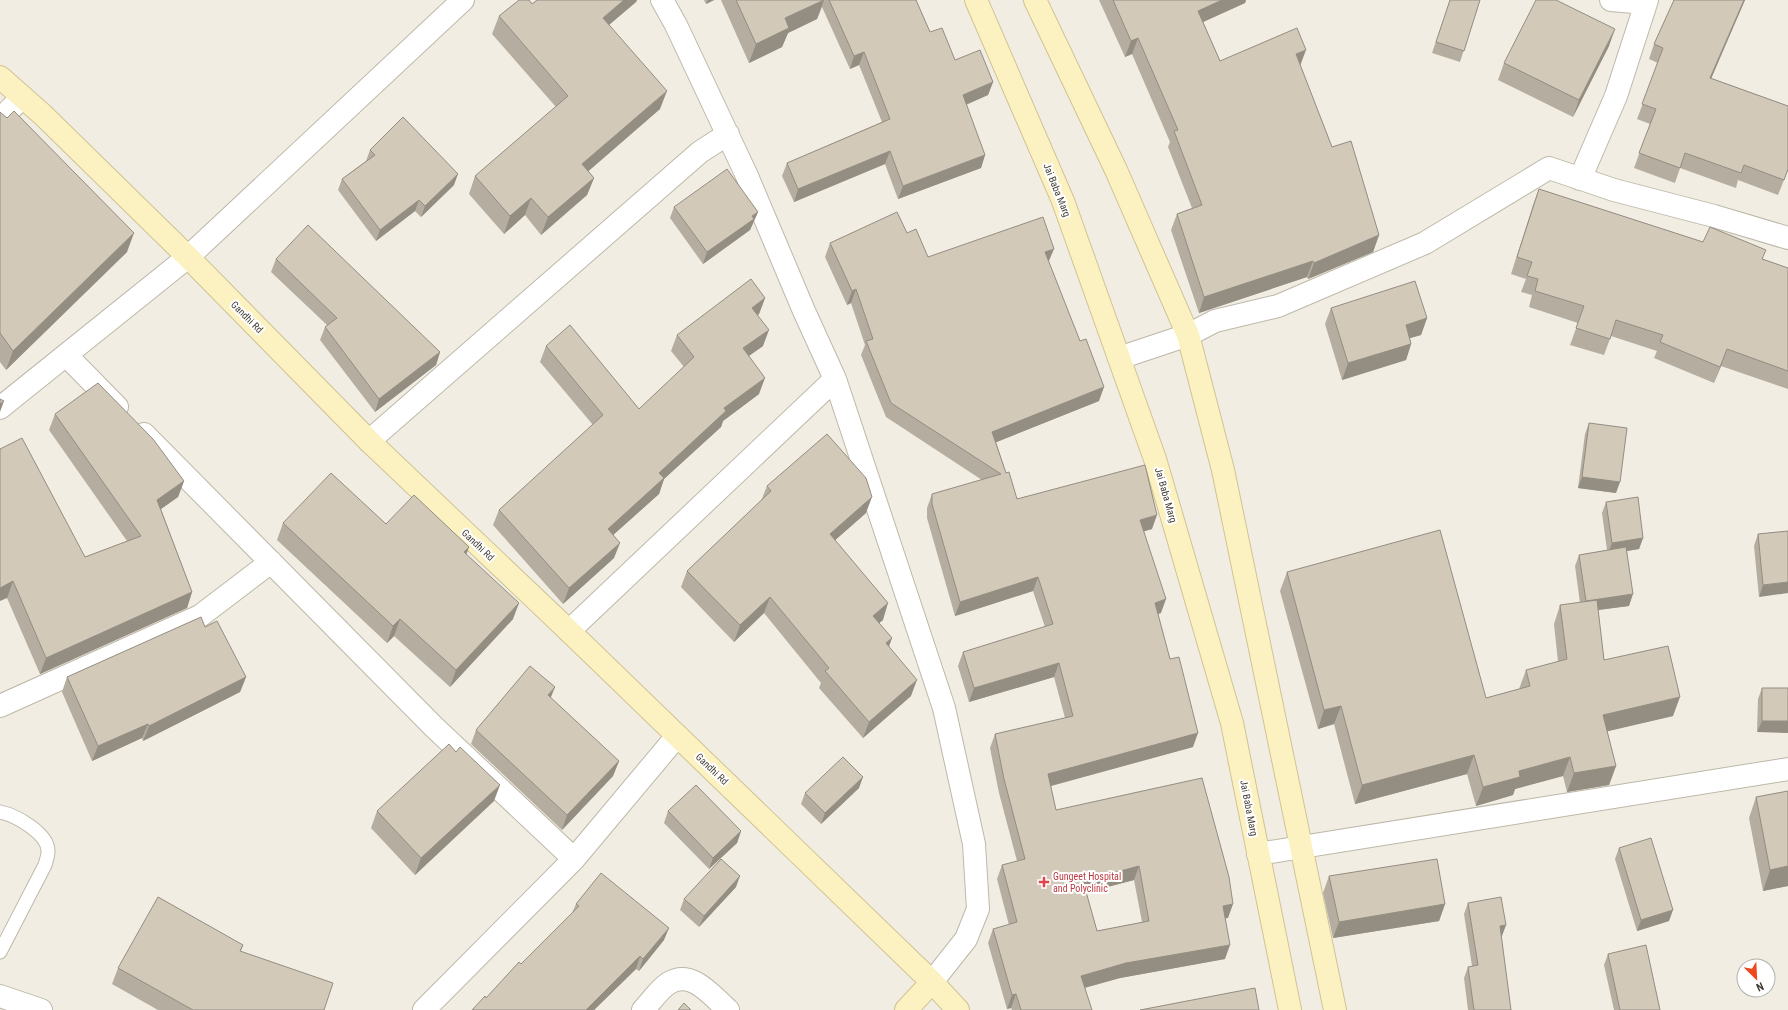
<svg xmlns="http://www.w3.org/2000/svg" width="1788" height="1010" viewBox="0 0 1788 1010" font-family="'Roboto Condensed',sans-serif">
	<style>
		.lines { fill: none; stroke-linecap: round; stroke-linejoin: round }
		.lane-casing { stroke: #beb8a9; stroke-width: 15 }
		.street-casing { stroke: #beb8a9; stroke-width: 24 }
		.secondary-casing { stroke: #cfc394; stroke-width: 24 }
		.lane { stroke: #fff; stroke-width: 13 }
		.street { stroke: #fff; stroke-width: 22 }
		.secondary { stroke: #fcf2c1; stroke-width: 22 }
		.wall { fill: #b5ad9f; fill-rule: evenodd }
		.shaded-wall { fill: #938d82 }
		.building { fill: #d2c9b9; stroke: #938d82; fill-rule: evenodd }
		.health-dot { fill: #e0444e; stroke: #fff; stroke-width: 1.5 }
		.labels { text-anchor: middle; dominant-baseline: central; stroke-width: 4; stroke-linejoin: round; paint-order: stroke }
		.street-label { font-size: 10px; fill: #423d33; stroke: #fff }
		.health-label { font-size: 10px; fill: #be3a42; stroke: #fff; text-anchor: start }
	</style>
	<rect width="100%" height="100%" fill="#f1ede3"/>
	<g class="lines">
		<g class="lane-casing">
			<path id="lane" d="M 0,812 C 16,815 49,834 48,852 C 48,856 46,861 45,865 L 0,952"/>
		</g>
		<g class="street-casing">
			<path id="street" d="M 662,0 L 676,25 L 747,176 L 804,311 L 835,379 L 944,708 L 974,844 L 978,909 L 966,939 L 932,982
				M 1611,0 L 1645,3
				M 0,120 L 22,97
				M 1580,179 L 1616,96 L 1647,0
				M 66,355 L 117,407
				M 1119,358 L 1188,335 L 1215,321 L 1278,306 L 1425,243 L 1549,168 L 1614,190 L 1714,216 L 1788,238
				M 0,408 L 188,257 L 463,0
				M 144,434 L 434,727 L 574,859
				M 369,441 L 700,152 L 728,134
				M 569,631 L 835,379
				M 0,706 L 200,616 L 271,562
				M 1258,854 L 1788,769
				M 0,996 L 41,1010
				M 424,1010 L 574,859 L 677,736
				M 643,1010 C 651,1002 659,989 669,983 C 692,969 712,996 728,1010"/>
		</g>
		<g class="secondary-casing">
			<path id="secondary" d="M 976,0 L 1063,201 L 1155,459 L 1232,723 L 1290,1010
				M 1035,0 L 1116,170 L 1188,335 L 1223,470 L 1335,1010
				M 0,77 L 43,115 L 188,257 L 369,441 L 569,631 L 932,982 L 958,1010
				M 906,1010 L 932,982"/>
		</g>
		<use href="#lane" class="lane"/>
		<use href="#street" class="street"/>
		<use href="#secondary" class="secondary"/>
	</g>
	<path class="wall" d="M 537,0 L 637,0 L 636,2 L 609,25 L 660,109 L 588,171 L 594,178 L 587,195 L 541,235 L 525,215 L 504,234 L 469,194 L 475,176 L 556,107 L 492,34 L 499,16 L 532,4 Z
		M 704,0 L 714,0 L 706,4 Z
		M 721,0 L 916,0 L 930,32 L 955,60 L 993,82 L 988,95 L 966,105 L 985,155 L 981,168 L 898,199 L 885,164 L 794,202 L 782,176 L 787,163 L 882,122 L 859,65 L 850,69 L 822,7 L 817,19 L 788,33 L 782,47 L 749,63 Z
		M 1099,0 L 1246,0 L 1245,3 L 1203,22 L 1220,61 L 1300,66 L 1332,147 L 1379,235 L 1373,252 L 1308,279 L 1307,277 L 1199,313 L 1171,230 L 1177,214 L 1192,208 L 1168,147 L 1170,142 L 1132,54 L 1125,57 Z
		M 1450,0 L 1480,0 L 1460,62 L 1432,53 Z
		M 1674,0 L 1745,0 L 1711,78 L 1788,106 L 1788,170 L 1778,195 L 1738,180 L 1736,188 L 1680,168 L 1675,183 L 1634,168 L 1650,124 L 1637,119 L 1658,63 L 1649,59 L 1654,44 Z
		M 1609,46 L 1573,117 L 1498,80 L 1504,63 Z
		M 0,112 L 127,252 L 6,370 L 0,362 Z
		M 370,150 L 454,185 L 421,217 L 415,211 L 376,241 L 338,190 L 342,179 L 366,161 Z
		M 1539,189 L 1703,242 L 1763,259 L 1788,268 L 1788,389 L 1721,366 L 1714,383 L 1654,358 L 1657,351 L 1611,336 L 1604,355 L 1570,345 L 1578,323 L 1529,307 L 1532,295 L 1521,292 L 1526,279 L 1511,274 L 1533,205 Z
		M 674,207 L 758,212 L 750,230 L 703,264 L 670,218 Z
		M 907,233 L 928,257 L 1049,262 L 1099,401 L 996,442 L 1006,473 L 1017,499 L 1152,529 L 1144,531 L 1161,613 L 1158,614 L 1193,747 L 1051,786 L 1056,810 L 1228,918 L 1225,918 L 1225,959 L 1120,978 L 1085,988 L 1092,1010 L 1012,1010 L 1011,1008 L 1007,1009 L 988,943 L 993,929 L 1009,925 L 997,879 L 1002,865 L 1017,861 L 999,793 L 990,748 L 995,734 L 1065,718 L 1054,677 L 969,702 L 958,666 L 963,652 L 1045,627 L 1033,591 L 955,616 L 927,518 L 927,508 L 932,494 L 982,480 L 886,417 L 861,355 L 865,345 L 851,303 L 847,305 L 825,257 L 830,243 ZM 1134,880 L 1142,922 L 1097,931 L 1086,892 Z
		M 276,259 L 440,352 L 436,365 L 375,412 L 320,340 L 325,327 L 327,325 L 271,272 Z
		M 765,298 L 759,314 L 758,315 L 763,346 L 749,356 L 759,394 L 723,421 L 721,427 L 664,479 L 659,494 L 613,535 L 614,558 L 563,604 L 493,525 L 499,510 L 593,425 L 540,362 L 546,346 L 639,409 L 684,367 L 671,351 L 677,335 Z
		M 1331,308 L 1427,318 L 1421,335 L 1410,338 L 1411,344 L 1406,360 L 1342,380 L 1325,324 Z
		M 55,414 L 184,481 L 178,497 L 161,509 L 192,592 L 187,608 L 40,674 L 7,598 L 0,449 L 85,557 L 127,541 L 49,430 Z
		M 1589,423 L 1616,493 L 1578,488 L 1585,434 Z
		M 767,486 L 866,513 L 835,540 L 883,620 L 879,623 L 892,638 L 889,646 L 911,696 L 863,738 L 819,688 L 821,683 L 764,613 L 734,642 L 681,587 L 687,571 L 761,501 Z
		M 1606,502 L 1643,538 L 1639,549 L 1627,551 L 1629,606 L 1598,610 L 1604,660 L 1673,716 L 1607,731 L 1616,766 L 1609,785 L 1567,792 L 1563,776 L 1515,789 L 1513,795 L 1476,806 L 1467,774 L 1355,804 L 1334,724 L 1318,729 L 1280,591 L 1287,572 L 1486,698 L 1519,689 L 1526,670 L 1558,662 L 1554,624 L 1560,605 L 1580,603 L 1575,566 L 1579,555 L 1607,550 L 1602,513 Z
		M 283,523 L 386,524 L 469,547 L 466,555 L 513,619 L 450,687 L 394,636 L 387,643 L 277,540 Z
		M 1788,531 L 1759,597 L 1754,546 L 1758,534 Z
		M 205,627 L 246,677 L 240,692 L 143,741 L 142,738 L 92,761 L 62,692 L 67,677 Z
		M 1762,688 L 1788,688 L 1757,732 L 1758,699 Z
		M 476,730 L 619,761 L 613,776 L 562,830 L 471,744 Z
		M 859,788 L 821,824 L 801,804 L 805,793 Z
		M 1788,791 L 1788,886 L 1763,891 L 1749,818 L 1756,797 Z
		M 494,801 L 415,875 L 371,828 L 377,811 Z
		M 668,811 L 741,831 L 737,843 L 709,869 L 664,823 Z
		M 1619,848 L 1669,921 L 1637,931 L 1615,859 Z
		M 1329,876 L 1445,904 L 1439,921 L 1333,938 L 1323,893 Z
		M 736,887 L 699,927 L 680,910 L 684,899 Z
		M 1468,903 L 1506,925 L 1501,936 L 1511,1010 L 1468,1010 L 1464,978 L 1468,967 L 1472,966 L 1464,914 Z
		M 576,904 L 664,940 L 639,971 L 636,969 L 594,1010 L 472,1010 L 486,998 L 521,964 L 572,913 Z
		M 243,945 L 241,951 L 324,1010 L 158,1010 L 112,984 L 118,968 Z
		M 1608,954 L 1660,1010 L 1614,1010 L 1604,965 Z"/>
	<path class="shaded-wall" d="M 624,0 L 637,0 L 636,2 L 597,35 L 603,18 Z
		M 708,0 L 714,0 L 706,4 Z
		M 824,0 L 817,19 L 788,33 L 782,47 L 749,63 L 756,44 L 785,18 Z
		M 1222,0 L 1246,0 L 1245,3 L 1192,27 L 1198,11 Z
		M 1744,0 L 1745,0 L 1705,93 L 1710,78 Z
		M 1615,29 L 1609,46 L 1573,117 L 1579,100 Z
		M 1138,38 L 1132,54 L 1125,57 L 1131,41 Z
		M 1306,50 L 1300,66 L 1296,54 Z
		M 864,52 L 859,65 L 850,69 L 854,56 Z
		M 993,82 L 988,95 L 958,108 L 963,95 Z
		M 667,91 L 660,109 L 576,182 L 582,164 Z
		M 890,151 L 885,164 L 794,202 L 798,189 Z
		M 985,155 L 981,168 L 898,199 L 903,186 Z
		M 458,174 L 454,185 L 421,217 L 425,206 Z
		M 594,178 L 587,195 L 541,235 L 548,217 Z
		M 531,198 L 525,215 L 504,234 L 510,216 Z
		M 419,200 L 415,211 L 376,241 L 380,230 Z
		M 758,212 L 750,230 L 703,264 L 707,252 Z
		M 134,233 L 127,252 L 6,370 L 13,351 Z
		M 1379,235 L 1373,252 L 1308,279 L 1314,263 Z
		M 1054,249 L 1048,263 L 1045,252 Z
		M 1313,261 L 1307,277 L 1199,313 L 1204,297 Z
		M 856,289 L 851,303 L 847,305 L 852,291 Z
		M 765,298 L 759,314 L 746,324 L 752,308 Z
		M 1427,318 L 1421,335 L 1400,341 L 1406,325 Z
		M 769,330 L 763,346 L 737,364 L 743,348 Z
		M 1411,344 L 1406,360 L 1342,380 L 1348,363 Z
		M 1727,349 L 1721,366 L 1714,383 L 1720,367 Z
		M 440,352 L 436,365 L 375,412 L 379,399 Z
		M 765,378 L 759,394 L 723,421 L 721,427 L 664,479 L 659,494 L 602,545 L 608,529 L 659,473 L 724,408 Z
		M 1104,387 L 1099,401 L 987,446 L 992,432 Z
		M 4,401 L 0,412 L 0,404 Z
		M 1582,477 L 1620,482 L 1616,493 L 1578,488 Z
		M 184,481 L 178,497 L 151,516 L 157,500 Z
		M 872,497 L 866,513 L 824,550 L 830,534 Z
		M 1157,515 L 1152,529 L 1135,534 L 1140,520 Z
		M 1643,538 L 1639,549 L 1608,554 L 1612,543 Z
		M 620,543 L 614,558 L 563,604 L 569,588 Z
		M 469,547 L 463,563 L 464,552 Z
		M 1038,577 L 1033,591 L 955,616 L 960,602 Z
		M 13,581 L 7,598 L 0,601 L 0,588 Z
		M 1788,582 L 1788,593 L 1759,597 L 1763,585 Z
		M 192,592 L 187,608 L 40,674 L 46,658 Z
		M 1633,594 L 1629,606 L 1582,612 L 1586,601 Z
		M 770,597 L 764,613 L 734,642 L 740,625 Z
		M 1166,599 L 1161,613 L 1150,617 L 1155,603 Z
		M 519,603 L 513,619 L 450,687 L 456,670 Z
		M 888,603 L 883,620 L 867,633 L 873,616 Z
		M 400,619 L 394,636 L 387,643 L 393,626 Z
		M 892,638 L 886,654 L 886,643 Z
		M 1059,663 L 1054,677 L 969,702 L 974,688 Z
		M 246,677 L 240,692 L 143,741 L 149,726 Z
		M 917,680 L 911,696 L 863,738 L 869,722 Z
		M 555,687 L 549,702 L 548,695 Z
		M 1680,697 L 1673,716 L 1596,734 L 1603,715 Z
		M 1341,706 L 1334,724 L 1318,729 L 1324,710 Z
		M 1762,721 L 1788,721 L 1788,733 L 1757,732 Z
		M 148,724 L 142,738 L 92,761 L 98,746 Z
		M 1198,733 L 1193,747 L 1043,788 L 1048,774 Z
		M 1474,755 L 1467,774 L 1355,804 L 1362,785 Z
		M 1570,757 L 1563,776 L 1515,789 L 1513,795 L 1476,806 L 1483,787 L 1519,771 Z
		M 619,761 L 613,776 L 562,830 L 567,815 Z
		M 1616,766 L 1609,785 L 1567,792 L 1574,773 Z
		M 863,777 L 859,788 L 821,824 L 825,813 Z
		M 500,785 L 494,801 L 415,875 L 421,858 Z
		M 741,831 L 737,843 L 709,869 L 713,858 Z
		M 1139,866 L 1134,880 L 1078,895 L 1083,881 Z
		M 1788,866 L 1788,886 L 1763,891 L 1770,870 Z
		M 740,876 L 736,887 L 699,927 L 704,916 Z
		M 1233,904 L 1228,918 L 1218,920 L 1223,906 Z
		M 1445,904 L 1439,921 L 1333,938 L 1339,922 Z
		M 1673,910 L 1669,921 L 1637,931 L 1641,920 Z
		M 1506,925 L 1502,936 L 1496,937 L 1500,926 Z
		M 669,928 L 664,940 L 639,971 L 643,959 Z
		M 1230,945 L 1225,959 L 1120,978 L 1076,990 L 1081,976 L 1126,963 Z
		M 640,956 L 636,969 L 594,1010 L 586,1010 Z
		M 1016,994 L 1011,1008 L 1007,1009 L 1012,995 Z"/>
	<path class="building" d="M 519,0 L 529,0 L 532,4 L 537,0 L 624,0 L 603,18 L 667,91 L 582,164 L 594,178 L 548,217 L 531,198 L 510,216 L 475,176 L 568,96 L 499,16 Z
		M 736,0 L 824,0 L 785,18 L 789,28 L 756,44 Z
		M 829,0 L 916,0 L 930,32 L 942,28 L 955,60 L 980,50 L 993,82 L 963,95 L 985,155 L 903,186 L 890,151 L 798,189 L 787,163 L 890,119 L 864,52 L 854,56 Z
		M 1113,0 L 1222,0 L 1198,11 L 1220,61 L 1297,28 L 1306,50 L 1296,54 L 1332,147 L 1351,141 L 1379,235 L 1314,263 L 1313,261 L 1204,297 L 1177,214 L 1202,205 L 1174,131 L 1178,130 L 1138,38 L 1131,41 Z
		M 1450,0 L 1480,0 L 1464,51 L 1436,42 Z
		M 1536,0 L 1556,0 L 1615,29 L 1579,100 L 1504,63 Z
		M 1674,0 L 1744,0 L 1710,78 L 1788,106 L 1788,169 L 1784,180 L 1744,165 L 1741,173 L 1685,153 L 1680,168 L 1639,153 L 1656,109 L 1642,104 L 1663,48 L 1654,44 Z
		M 14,111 L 134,233 L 13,351 L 0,333 L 0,112 L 7,118 Z
		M 403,117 L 458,174 L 425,206 L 419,200 L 380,230 L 342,179 L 375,155 L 370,150 Z
		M 727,169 L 758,212 L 752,216 L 754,219 L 707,252 L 674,207 Z
		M 1539,189 L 1703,242 L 1710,227 L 1766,250 L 1762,259 L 1788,268 L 1788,371 L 1727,349 L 1720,367 L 1660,342 L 1663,335 L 1616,320 L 1610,339 L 1576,328 L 1584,306 L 1535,291 L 1538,279 L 1527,276 L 1532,262 L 1517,257 Z
		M 897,212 L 907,233 L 916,229 L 928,257 L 1043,217 L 1054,249 L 1045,252 L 1080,341 L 1086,339 L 1104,387 L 992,432 L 1006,473 L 1009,472 L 1017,499 L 1145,465 L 1157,515 L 1140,520 L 1166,599 L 1155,603 L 1170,659 L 1179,657 L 1198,733 L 1048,774 L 1056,810 L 1202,778 L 1229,877 L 1233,904 L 1223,906 L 1230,945 L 1126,963 L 1081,976 L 1092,1010 L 1021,1010 L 1016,994 L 1012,995 L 993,929 L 1017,922 L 1002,865 L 1025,859 L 1004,779 L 995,734 L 1073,716 L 1059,663 L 974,688 L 963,652 L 1053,624 L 1038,577 L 960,602 L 932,504 L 932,494 L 1001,474 L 891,403 L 866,341 L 873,339 L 856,289 L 852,291 L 830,243 ZM 1139,866 L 1149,921 L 1097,931 L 1083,881 Z
		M 308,225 L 440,352 L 379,399 L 325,327 L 337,318 L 276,259 Z
		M 751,279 L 765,298 L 752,308 L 769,330 L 743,348 L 765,378 L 724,408 L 726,411 L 659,473 L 664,478 L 608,529 L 620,543 L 569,588 L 499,510 L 603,415 L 546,346 L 570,325 L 639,409 L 694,357 L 677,335 Z
		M 1415,281 L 1427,318 L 1406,325 L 1411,344 L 1348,363 L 1331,308 Z
		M 98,383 L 153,439 L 184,481 L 157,500 L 192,592 L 46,658 L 13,581 L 0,588 L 0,449 L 22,438 L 85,557 L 141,536 L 55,414 Z
		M 0,399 L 4,401 L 0,404 Z
		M 1589,423 L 1627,428 L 1620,482 L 1582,477 Z
		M 827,434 L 866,478 L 872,497 L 830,534 L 888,603 L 873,616 L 892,638 L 886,643 L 917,680 L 869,722 L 825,671 L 829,668 L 770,597 L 740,625 L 687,571 L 771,491 L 767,486 Z
		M 331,473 L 386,524 L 414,495 L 469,547 L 464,552 L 519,603 L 456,670 L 400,619 L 393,626 L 283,523 Z
		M 1638,497 L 1643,538 L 1612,543 L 1606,502 Z
		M 1440,530 L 1486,698 L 1530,686 L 1526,670 L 1567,659 L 1560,605 L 1597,600 L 1604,660 L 1668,646 L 1680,697 L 1603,715 L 1616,766 L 1574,773 L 1570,757 L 1519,771 L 1520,777 L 1483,787 L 1474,755 L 1362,785 L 1341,706 L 1324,710 L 1287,572 Z
		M 1788,531 L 1788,582 L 1763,585 L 1758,534 Z
		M 1626,547 L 1633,594 L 1586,601 L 1579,555 Z
		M 201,617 L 205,627 L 217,621 L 246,677 L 149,726 L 148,724 L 98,746 L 67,677 Z
		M 530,666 L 555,687 L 548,695 L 619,761 L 567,815 L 476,730 Z
		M 1762,688 L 1788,688 L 1788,721 L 1762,721 Z
		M 449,744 L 456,752 L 460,747 L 500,785 L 421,858 L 377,811 Z
		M 843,757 L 863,777 L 825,813 L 805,793 Z
		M 696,785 L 741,831 L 713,858 L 668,811 Z
		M 1788,791 L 1788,866 L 1770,870 L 1756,797 Z
		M 1651,838 L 1673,910 L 1641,920 L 1619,848 Z
		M 721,859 L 740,876 L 704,916 L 684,899 Z
		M 1437,859 L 1445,904 L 1339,922 L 1329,876 Z
		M 601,873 L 669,928 L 643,959 L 640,956 L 586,1010 L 472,1010 L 485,996 L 486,998 L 519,962 L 521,964 L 579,906 L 576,904 Z
		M 158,897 L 243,945 L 240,951 L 333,983 L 324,1010 L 193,1010 L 118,968 Z
		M 1501,897 L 1506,925 L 1500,926 L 1511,1010 L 1474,1010 L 1468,967 L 1478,965 L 1468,903 Z
		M 1646,945 L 1660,1010 L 1620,1010 L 1608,954 Z
		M 1255,988 L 1259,1010 L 1140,1010 Z
		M 684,1003 L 691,1010 L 678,1010 Z"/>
	<path class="health-dot" d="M1042 876h4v4h4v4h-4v4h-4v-4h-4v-4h4z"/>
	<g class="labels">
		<g class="street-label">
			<text transform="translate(1057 190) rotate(68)">Jai Baba Marg</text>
			<text transform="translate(247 317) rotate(45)">Gandhi Rd</text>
			<text transform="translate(1166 495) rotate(74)">Jai Baba Marg</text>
			<text transform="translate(478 545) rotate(44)">Gandhi Rd</text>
			<text transform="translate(712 769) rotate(44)">Gandhi Rd</text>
			<text transform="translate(1249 808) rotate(79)">Jai Baba Marg</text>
		</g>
		<g class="health-label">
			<text x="1053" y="876">Gungeet Hospital<tspan x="1053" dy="12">and Polyclinic</tspan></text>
		</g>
	</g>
	<g transform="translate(1756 978) rotate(156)"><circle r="19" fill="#ffffff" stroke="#b3b1ad"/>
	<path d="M0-3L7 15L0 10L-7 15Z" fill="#f0481a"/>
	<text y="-6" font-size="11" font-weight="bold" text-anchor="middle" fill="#423d33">N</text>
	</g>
</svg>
